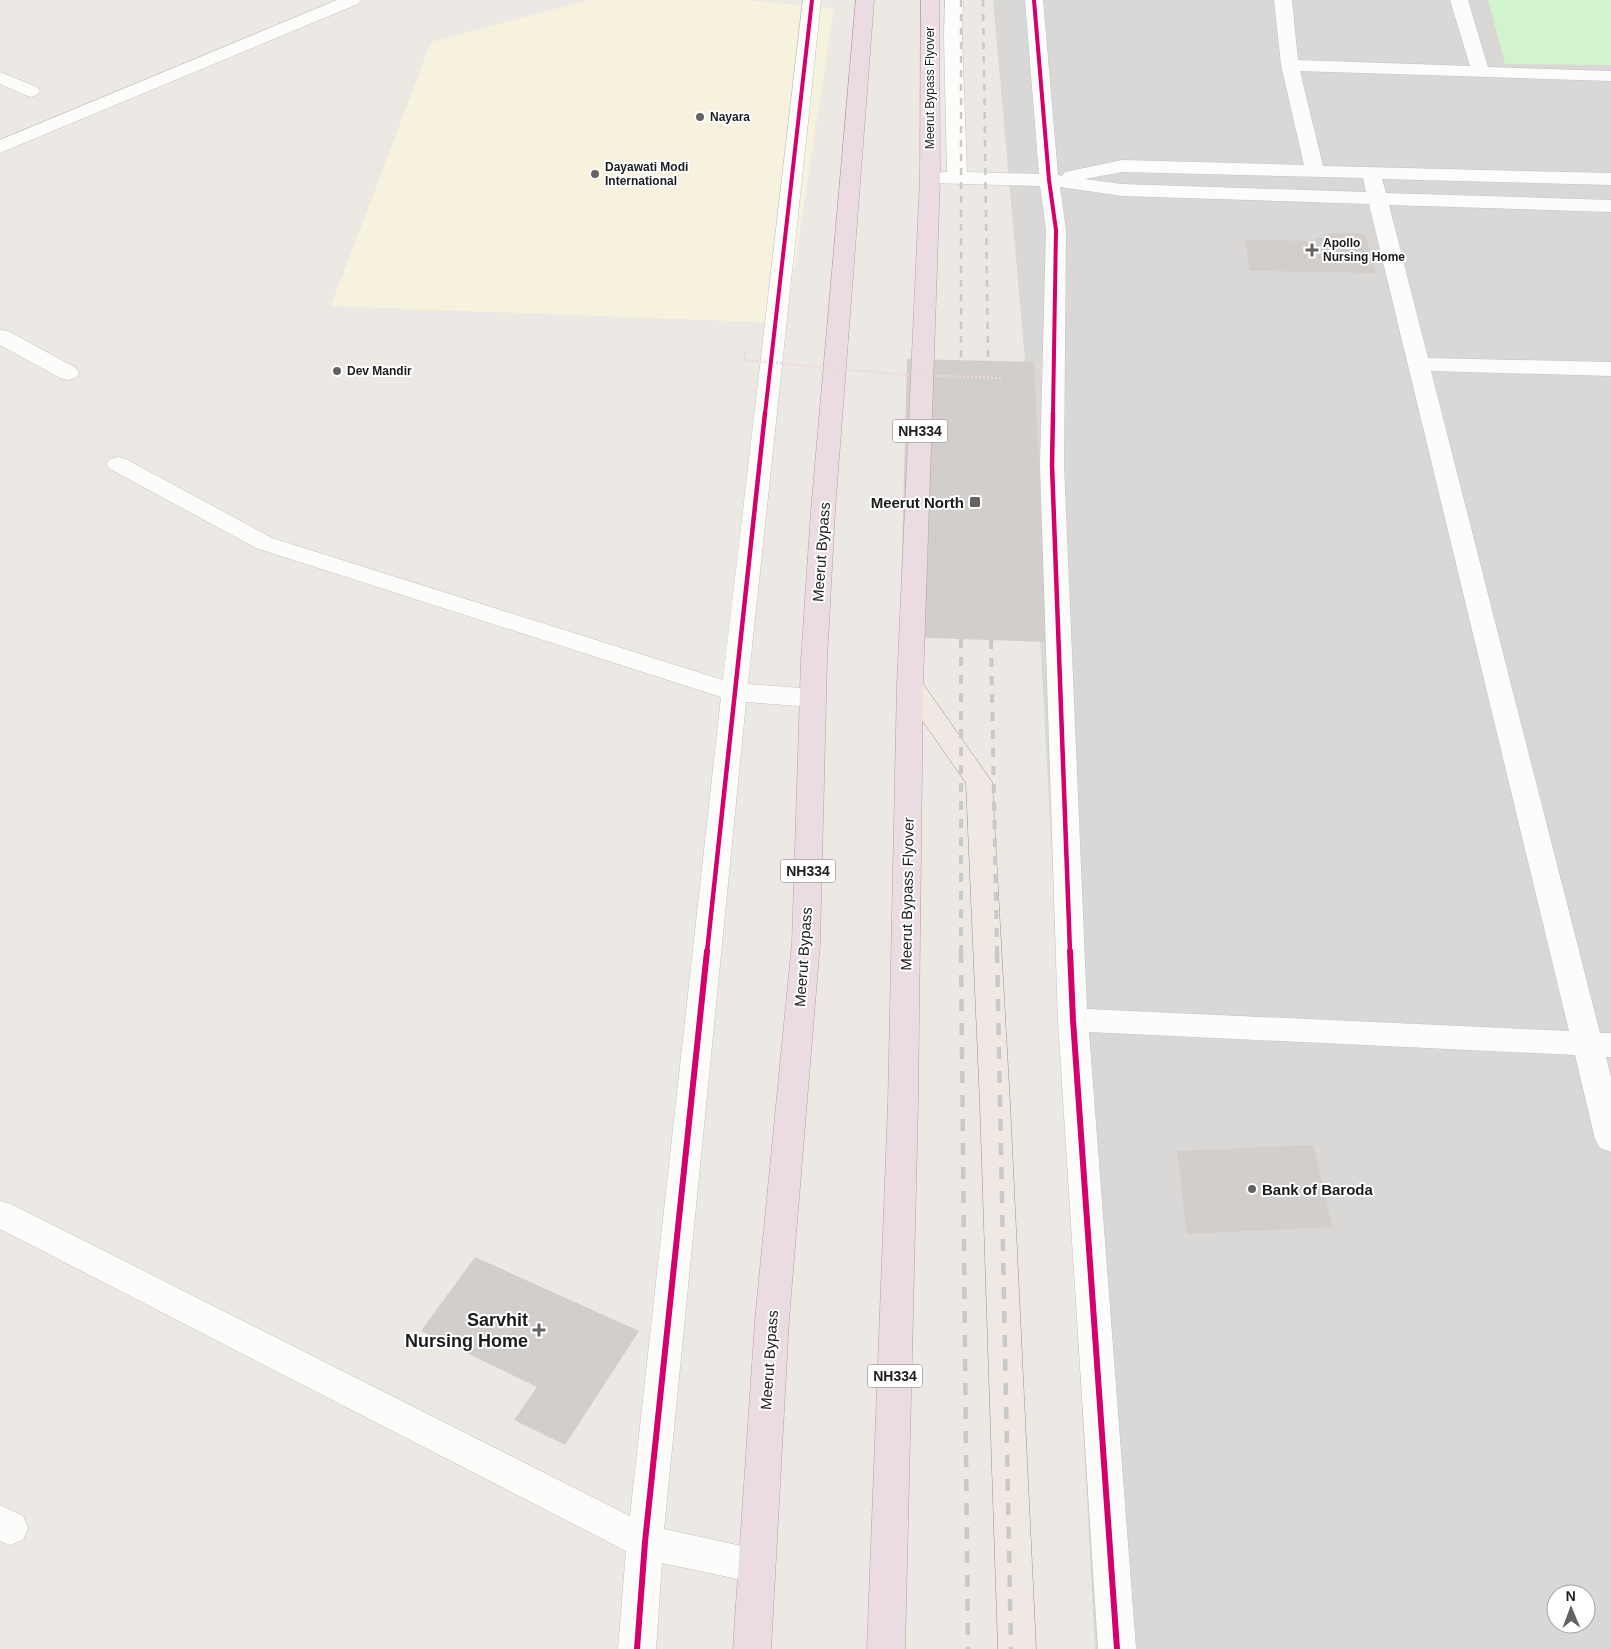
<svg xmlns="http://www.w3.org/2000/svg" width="1611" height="1649" viewBox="0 0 1611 1649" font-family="Arial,sans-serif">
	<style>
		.residential { fill: #dad8d6; fill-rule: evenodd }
		.education { fill: #f6f2de }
		.park { fill: #d1f4cc }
		.building { fill: #d2cecb }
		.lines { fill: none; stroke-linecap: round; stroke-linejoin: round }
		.minor-casing { stroke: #c4c2c0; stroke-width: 1 }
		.major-casing { stroke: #a19281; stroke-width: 1 }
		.highway-casing { stroke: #c399aa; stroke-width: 1 }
		.minor { fill: #fcfcfb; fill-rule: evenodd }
		.major { fill: #f0e9e3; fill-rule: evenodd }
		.highway { fill: #eadce0; fill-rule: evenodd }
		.rail-far2 { stroke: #c9c9c8; stroke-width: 2.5; stroke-dasharray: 7 7; stroke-linecap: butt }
		.rail-far1 { stroke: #c9c9c8; stroke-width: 4; stroke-dasharray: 9 9; stroke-linecap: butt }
		.rail { stroke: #c9c9c8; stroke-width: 4.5; stroke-dasharray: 12 12; stroke-linecap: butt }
		.path-bridge { stroke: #ebd7d7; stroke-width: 2.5; stroke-dasharray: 2 2; stroke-linecap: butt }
		.cycleway-far2-casing { stroke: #fff; stroke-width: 6 }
		.cycleway-far1-casing { stroke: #fff; stroke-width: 8 }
		.cycleway-casing { stroke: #fff; stroke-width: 9 }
		.cycleway-far2 { stroke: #d6006c; stroke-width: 4 }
		.cycleway-far1 { stroke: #d6006c; stroke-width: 4.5 }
		.cycleway { stroke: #d6006c; stroke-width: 6 }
		.poi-dot { fill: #656362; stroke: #fff; stroke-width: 2 }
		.labels { text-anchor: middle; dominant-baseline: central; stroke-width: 4; stroke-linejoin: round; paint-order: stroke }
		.far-street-label { font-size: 12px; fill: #1c1c1c; stroke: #fff }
		.far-poi-label { font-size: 12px; font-weight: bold; fill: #1c1c1c; stroke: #fff; text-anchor: start }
		.shield { fill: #fff; stroke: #606060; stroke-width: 1 }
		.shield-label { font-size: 14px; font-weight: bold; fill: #1c1c1c }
		.poi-label { font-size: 15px; font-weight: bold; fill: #1c1c1c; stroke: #fff; text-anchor: end }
		.street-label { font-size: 15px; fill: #1c1c1c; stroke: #fff }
		.near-poi-label { font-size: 18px; font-weight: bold; fill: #1c1c1c; stroke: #fff; text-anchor: end }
	</style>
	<rect width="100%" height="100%" fill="#ece8e4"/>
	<path class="residential" d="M 993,0 L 1611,0 L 1611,1649 L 1095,1649 L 1025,360 ZM 1556,1594 L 1586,1594 L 1586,1624 L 1556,1624 Z"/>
	<path class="education" d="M 588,0 L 743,0 L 834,8 L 786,323 L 331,306 L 431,42 Z"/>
	<path class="park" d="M 1488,0 L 1611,0 L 1611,65 L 1505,64 Z"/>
	<path class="building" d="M 1327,233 L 1365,233 L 1376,273 L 1250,271 L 1245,240 L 1315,241 L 1314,238 L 1328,238 Z
		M 907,359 L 1034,362 L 1047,642 L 900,637 Z
		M 1313,1145 L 1333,1227 L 1187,1234 L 1177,1151 Z
		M 475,1257 L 639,1331 L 565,1445 L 514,1420 L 537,1387 L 421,1331 Z"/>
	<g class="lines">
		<g class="minor-casing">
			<path id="minor" d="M 337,0 L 361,0 L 358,4 L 0,153 L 0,140 Z
				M 803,0 L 821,0 L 748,684 L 813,689 L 822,692 L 826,698 L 822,704 L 813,707 L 746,702 L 664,1529 L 756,1549 L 769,1554 L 774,1566 L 769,1578 L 756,1583 L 662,1563 L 656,1649 L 618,1649 L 626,1551 L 0,1229 L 0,1201 L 11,1204 L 630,1516 L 721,697 L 256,548 L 110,469 L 106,464 L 110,459 L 118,457 L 126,459 L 272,538 L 723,680 Z
				M 945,0 L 963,0 L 962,36 L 967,172 L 1039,174 L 1025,0 L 1043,0 L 1058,175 L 1062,176 L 1065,172 L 1122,160 L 1304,165 L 1281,65 L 1274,0 L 1292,0 L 1298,60 L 1470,66 L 1450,0 L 1468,0 L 1488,67 L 1611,71 L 1611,81 L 1300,71 L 1323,166 L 1611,173 L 1611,185 L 1382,179 L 1386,193 L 1611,200 L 1611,212 L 1389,205 L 1428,358 L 1611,362 L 1611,376 L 1431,371 L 1600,1033 L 1611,1033 L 1611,1057 L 1606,1057 L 1611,1077 L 1611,1152 L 1600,1148 L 1595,1139 L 1575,1055 L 1089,1032 L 1136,1649 L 1098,1649 L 1058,1020 L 1040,465 L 1046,230 L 1040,186 L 930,183 L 923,181 L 920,177 L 923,173 L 947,172 L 944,36 ZM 1122,172 L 1363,178 L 1366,192 L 1122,184 L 1085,179 ZM 1060,187 L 1122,196 L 1369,204 L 1569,1031 L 1087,1009 L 1064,465 L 1066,230 Z
				M 0,72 L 37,87 L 40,91 L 37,95 L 31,97 L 25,95 L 0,84 Z
				M 0,330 L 8,331 L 76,368 L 79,373 L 76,378 L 68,380 L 60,378 L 0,345 Z
				M 0,1505 L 23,1516 L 28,1528 L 23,1540 L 10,1545 L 0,1541 Z"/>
		</g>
		<g class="major-casing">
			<path id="major" d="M 910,675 L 919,678 L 992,782 L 1010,1104 L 1036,1649 L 998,1649 L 980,1104 L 966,783 L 897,684 L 901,678 Z"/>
		</g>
		<g class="highway-casing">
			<path id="highway" d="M 856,0 L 874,0 L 835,511 L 827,660 L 820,943 L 789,1320 L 771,1649 L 733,1649 L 755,1320 L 792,943 L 801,660 L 811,511 Z
				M 921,0 L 939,0 L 940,177 L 923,684 L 918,1103 L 905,1649 L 867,1649 L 888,1103 L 897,684 L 920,177 Z"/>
		</g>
		<use href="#minor" class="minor"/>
		<use href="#major" class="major"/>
		<use href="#highway" class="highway"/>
		<path class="rail-far2" d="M 961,0 L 961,360
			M 983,0 L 988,361"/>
		<path class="rail-far1" d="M 961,639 L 961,952
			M 991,640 L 997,952"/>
		<path class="rail" d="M 961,951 L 968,1649
			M 997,951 L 1011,1649"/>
		<path class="path-bridge" d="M 745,352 L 744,360 L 907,375 L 1002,378"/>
		<g class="cycleway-far2-casing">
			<path id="cycleway-far2" d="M 1034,0 L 1049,180 L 1056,230 L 1053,414
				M 765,414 L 812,0"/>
		</g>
		<g class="cycleway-far1-casing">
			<path id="cycleway-far1" d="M 1053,413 L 1052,465 L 1070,952
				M 707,952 L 765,413"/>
		</g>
		<g class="cycleway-casing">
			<path id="cycleway" d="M 1070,951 L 1073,1020 L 1117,1649
				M 637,1649 L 645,1542 L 707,951"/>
		</g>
		<use href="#cycleway-far2" class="cycleway-far2"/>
		<use href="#cycleway-far1" class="cycleway-far1"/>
		<use href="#cycleway" class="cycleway"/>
	</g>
	<g class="poi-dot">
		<circle cx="700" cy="117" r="5"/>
		<circle cx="595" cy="174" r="5"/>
		<path d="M1309.5 242.5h5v5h5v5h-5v5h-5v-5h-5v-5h5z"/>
		<circle cx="337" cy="371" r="5"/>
		<rect x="969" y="496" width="12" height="12" rx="2.5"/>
		<circle cx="1252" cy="1189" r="5"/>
		<path d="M536.5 1322.5h5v5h5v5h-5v5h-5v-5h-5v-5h5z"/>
	</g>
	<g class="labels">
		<g class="far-street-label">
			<text transform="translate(930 88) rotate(-90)">Meerut Bypass Flyover</text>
		</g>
		<g class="far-poi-label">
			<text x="710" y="117">Nayara</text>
			<text x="605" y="167">Dayawati Modi<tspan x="605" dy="14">International</tspan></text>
			<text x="1323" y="243">Apollo<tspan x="1323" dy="14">Nursing Home</tspan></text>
			<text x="347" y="371">Dev Mandir</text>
		</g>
		<g class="shield">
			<rect x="892.5" y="419.5" width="55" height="23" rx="4"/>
			<rect x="780.5" y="859.5" width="55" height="23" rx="4"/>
			<rect x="867.5" y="1364.5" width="55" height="23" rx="4"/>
		</g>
		<g class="shield-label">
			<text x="920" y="431">NH334</text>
			<text x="808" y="871">NH334</text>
			<text x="895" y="1376">NH334</text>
		</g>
		<g class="poi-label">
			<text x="964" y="502">Meerut North</text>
			<text x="1262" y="1189" text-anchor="start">Bank of Baroda</text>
		</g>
		<g class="street-label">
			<text transform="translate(821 552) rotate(-86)">Meerut Bypass</text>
			<text transform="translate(907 894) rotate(-89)">Meerut Bypass Flyover</text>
			<text transform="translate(803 957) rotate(-86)">Meerut Bypass</text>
			<text transform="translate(769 1360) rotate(-86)">Meerut Bypass</text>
		</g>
		<g class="near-poi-label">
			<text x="528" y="1320">Sarvhit<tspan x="528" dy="21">Nursing Home</tspan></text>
		</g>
	</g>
	<g transform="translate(1571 1609) rotate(359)"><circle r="24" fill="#ffffff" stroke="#a4a4a4"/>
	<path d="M0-4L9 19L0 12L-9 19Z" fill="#656362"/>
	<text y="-8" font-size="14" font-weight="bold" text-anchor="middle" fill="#1c1c1c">N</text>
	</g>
</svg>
